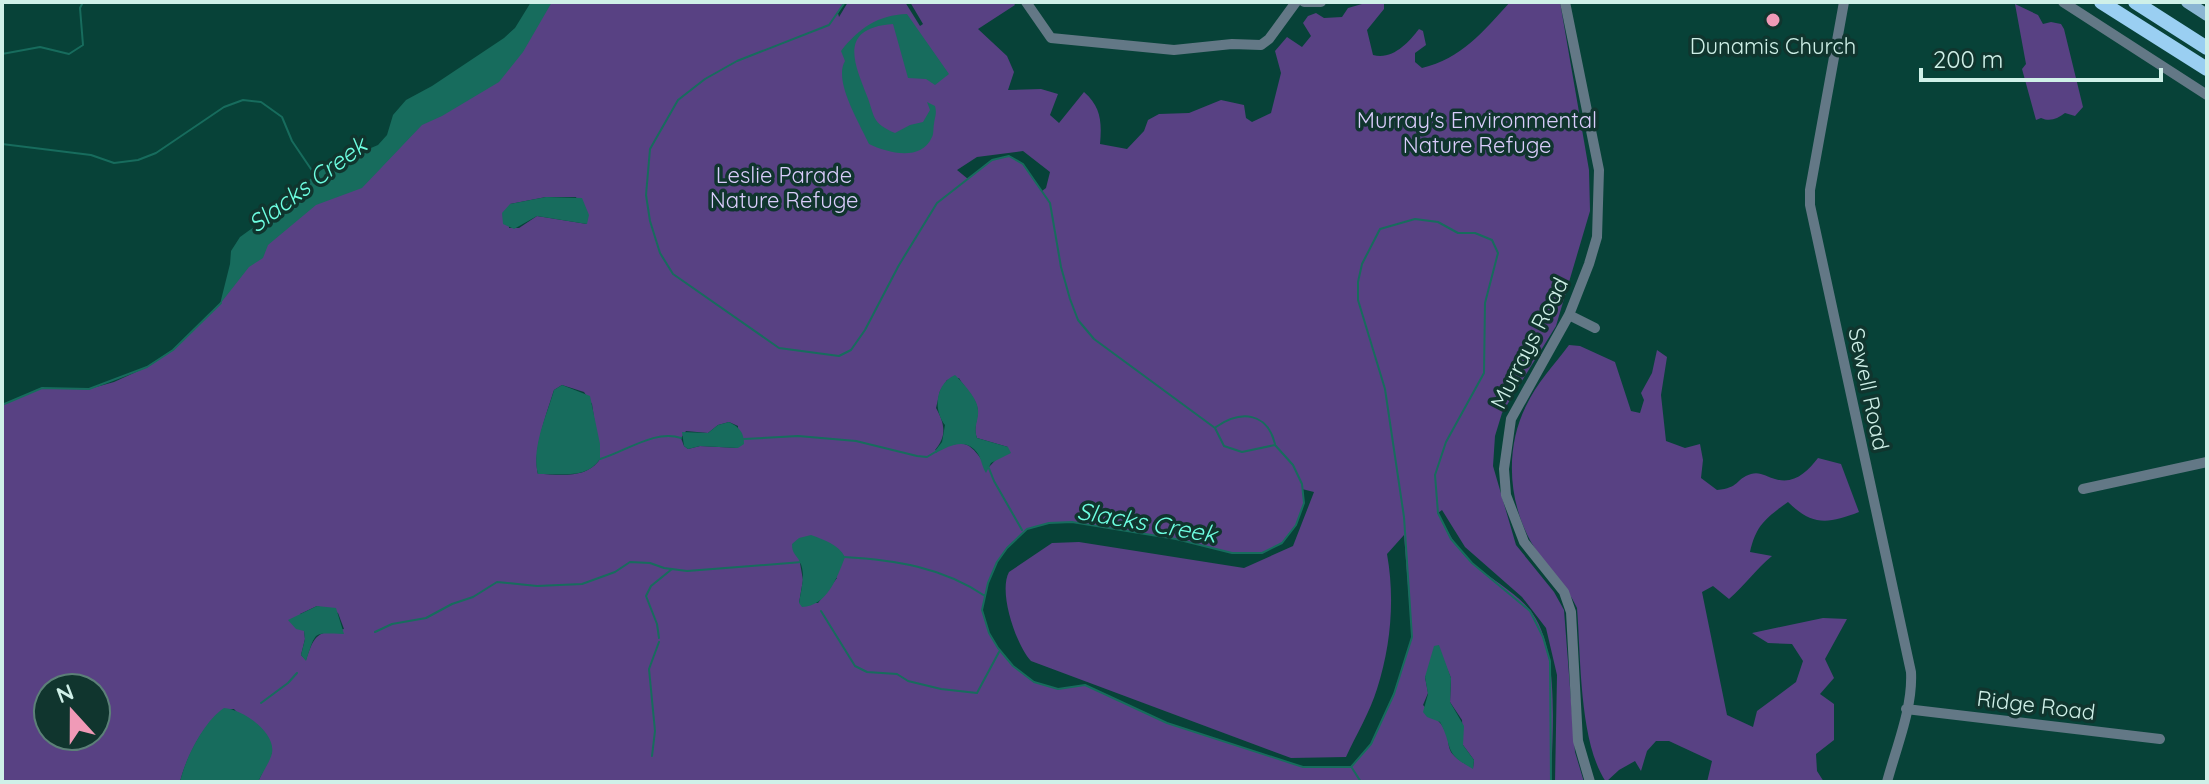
<svg xmlns="http://www.w3.org/2000/svg" width="2209" height="784" viewBox="0 0 2209 784" font-family="Quicksand,sans-serif">
	<style>
		.green { fill: #584183; fill-rule: evenodd }
		.water { fill: #176c5d }
		.lines { fill: none; stroke-linecap: round; stroke-linejoin: round }
		.stream { stroke: #176c5d; stroke-width: 2 }
		.minor { stroke: #637886; stroke-width: 10 }
		.major { stroke: #8bb6d3; stroke-width: 12 }
		.highway { stroke: #9acff2; stroke-width: 14 }
		.poi-dot { fill: #f09ab7; stroke: #10352e; stroke-width: 3 }
		.labels { text-anchor: middle; dominant-baseline: central; stroke-width: 7; stroke-linejoin: round; paint-order: stroke }
		.poi-label { font-size: 22px; fill: #cff0e8; stroke: #10352e }
		.park-label { font-size: 22px; fill: #dacdfc; stroke: #10352e }
		.street-label { font-size: 22px; fill: #cff0e8; stroke: #10352e }
		.water-label { font-size: 24px; font-style: italic; fill: #6effe2; stroke: #10352e }
	</style>
	<rect width="100%" height="100%" fill="#074238"/>
	<path class="green" d="M 543,2 L 845,2 L 838,13 L 839,17 L 848,2 L 905,2 L 920,26 L 923,24 L 910,2 L 1013,2 L 1015,5 L 978,29 L 1007,56 L 1014,72 L 1008,90 L 1041,89 L 1058,94 L 1050,115 L 1059,123 L 1084,92 C 1101,107 1102,122 1100,144 L 1127,149 L 1144,131 L 1148,120 L 1159,114 L 1189,113 L 1221,100 L 1244,105 L 1246,118 L 1252,122 L 1271,113 L 1281,73 L 1275,51 L 1287,37 L 1302,47 L 1311,36 L 1303,23 L 1308,16 L 1316,13 L 1324,18 L 1342,17 L 1348,8 L 1369,2 L 1384,2 L 1384,9 L 1367,30 L 1373,55 C 1393,60 1408,43 1419,29 L 1423,31 L 1426,45 L 1415,53 L 1415,62 L 1422,68 C 1461,59 1484,31 1510,2 L 1560,2 L 1589,170 L 1590,211 L 1556,326 L 1502,413 L 1495,436 L 1493,466 L 1516,545 L 1554,592 L 1564,610 L 1575,752 L 1584,782 L 1555,782 L 1557,675 L 1546,628 L 1522,597 L 1465,547 L 1442,510 L 1438,513 C 1447,531 1456,548 1472,563 C 1490,579 1513,590 1529,609 C 1561,646 1552,735 1551,782 L 258,782 L 272,752 L 234,709 C 209,708 185,760 180,782 L 2,782 L 2,405 L 42,388 L 89,389 L 114,382 L 147,367 L 173,350 L 220,304 L 243,255 L 444,96 ZM 1023,151 L 1050,172 L 1046,188 L 1042,191 L 1023,164 L 1009,156 L 992,160 L 968,179 L 957,170 L 977,157 ZM 546,197 L 576,197 L 587,224 L 537,216 L 519,228 L 509,228 L 510,204 ZM 959,378 C 964,387 974,396 977,406 C 980,417 972,426 977,438 L 1008,447 L 988,468 C 979,458 972,440 956,444 C 948,445 942,449 935,450 C 947,436 945,424 936,408 L 940,391 L 947,380 ZM 562,385 L 584,392 L 592,404 L 600,459 C 586,480 559,474 538,474 C 532,453 547,412 554,390 ZM 729,422 L 738,426 L 738,448 L 700,446 L 688,449 L 684,446 L 681,438 L 686,431 L 708,433 L 718,425 ZM 1302,489 L 1314,492 L 1293,546 L 1244,568 L 1079,542 L 1052,543 L 1009,572 C 998,592 1016,645 1031,661 L 1291,758 L 1346,757 C 1356,735 1370,712 1377,689 C 1391,646 1395,598 1387,554 L 1404,535 L 1412,637 L 1394,694 L 1371,744 L 1351,767 L 1303,767 L 1167,723 L 1085,685 L 1058,689 L 1034,682 L 1013,666 L 998,648 L 989,633 L 982,610 L 988,583 L 997,562 L 1007,548 L 1027,529 L 1049,523 L 1072,522 L 1176,539 L 1232,553 L 1262,553 L 1282,543 L 1296,525 L 1304,503 ZM 800,563 L 837,578 L 818,603 L 799,603 L 803,580 ZM 317,606 L 338,613 L 344,629 C 317,633 315,633 306,660 L 301,655 L 305,639 L 304,630 L 300,629 L 300,614 ZM 1440,652 L 1451,678 L 1450,702 L 1462,720 L 1463,745 L 1474,760 L 1473,768 C 1436,749 1457,746 1441,724 C 1436,718 1429,712 1423,705 L 1428,693 L 1425,677 ZM 48,688 L 96,688 L 96,736 L 48,736 Z
		M 2015,4 L 2038,15 L 2043,24 L 2051,22 L 2061,24 L 2064,29 L 2083,107 L 2075,116 L 2065,113 C 2057,119 2050,122 2041,118 L 2036,120 L 2022,69 L 2026,64 Z
		M 1569,345 L 1580,346 L 1615,362 L 1631,411 L 1640,413 L 1644,400 L 1641,393 L 1652,373 L 1657,350 L 1667,357 L 1661,395 L 1666,441 L 1685,448 L 1700,444 L 1703,460 L 1701,478 L 1717,490 C 1740,488 1735,479 1751,474 C 1760,471 1767,477 1775,479 C 1794,485 1807,472 1818,458 L 1841,464 L 1859,512 C 1828,524 1812,526 1788,502 C 1766,518 1756,525 1750,552 L 1772,556 C 1756,569 1745,585 1729,599 L 1713,586 L 1702,592 L 1727,715 L 1753,727 L 1757,711 L 1796,682 L 1803,661 L 1792,644 L 1768,643 L 1752,633 L 1823,618 L 1847,619 L 1825,659 L 1834,678 L 1820,694 L 1834,704 L 1834,740 L 1816,754 L 1817,771 L 1824,782 L 1707,782 L 1712,761 L 1669,741 L 1656,741 L 1647,751 L 1641,771 L 1635,761 L 1619,770 L 1606,782 C 1579,742 1581,657 1577,608 C 1566,583 1544,565 1531,542 C 1508,501 1505,448 1526,406 C 1536,384 1554,365 1569,345 Z"/>
	<path class="water" d="M 531,2 L 552,2 L 523,52 L 499,82 L 442,116 L 422,125 L 362,188 L 316,205 L 268,245 L 263,258 L 249,267 L 220,304 L 230,264 L 231,251 L 240,237 L 292,200 L 313,176 L 326,167 L 378,145 L 387,135 L 393,115 L 406,100 L 432,86 L 504,38 L 515,28 Z
		M 907,14 L 949,74 L 935,85 L 926,79 L 908,78 L 893,24 C 839,28 853,61 867,96 C 875,116 871,123 895,133 L 910,125 L 923,122 L 930,110 L 927,102 L 935,106 C 937,114 935,116 934,124 C 933,128 934,134 932,137 C 921,162 888,153 869,144 C 860,124 833,81 845,61 L 841,51 C 859,28 878,15 907,14 Z
		M 546,197 L 582,198 L 589,215 L 587,224 L 537,216 L 514,229 L 503,224 L 502,213 L 510,204 Z
		M 955,375 C 963,383 978,399 978,410 C 979,421 973,426 977,438 L 1008,447 L 1011,453 L 991,463 L 986,473 C 982,467 982,461 978,454 C 967,437 950,445 936,453 L 935,451 L 942,442 L 945,425 C 933,410 935,384 955,375 Z
		M 562,385 L 590,396 L 600,444 L 600,459 C 586,480 559,473 538,474 C 531,448 547,415 554,390 Z
		M 729,422 C 739,427 744,432 744,444 L 738,448 L 700,446 L 688,449 L 684,446 L 682,432 L 708,433 L 718,425 Z
		M 811,535 C 824,540 838,544 845,557 C 837,578 827,606 802,607 L 799,603 C 801,590 806,574 800,562 C 796,554 792,554 792,544 L 799,538 Z
		M 317,606 L 336,608 L 344,634 C 313,634 317,628 306,661 L 301,655 L 305,639 L 304,631 L 296,629 L 288,620 Z
		M 1439,645 L 1451,678 L 1450,702 L 1464,726 L 1463,745 L 1474,760 L 1473,769 C 1442,752 1454,748 1440,722 L 1427,717 L 1423,712 L 1428,694 L 1425,677 L 1434,646 Z
		M 224,708 C 242,709 276,732 272,753 C 270,762 262,773 258,782 L 180,782 C 185,759 204,721 224,708 Z"/>
	<g class="lines">
		<path class="stream" d="M 845,2 L 829,25 L 737,61 L 705,79 L 678,100 L 650,149 L 646,195 L 650,221 L 660,253 L 673,274 L 779,348 L 839,356 L 851,350 L 865,330 L 899,265 L 937,203 L 992,160 L 1009,156 L 1023,164 L 1050,203 L 1061,267 L 1070,299 L 1078,320 L 1094,339 L 1215,428 L 1224,446 L 1242,452 L 1275,445 L 1293,465 L 1302,484 L 1304,503 L 1296,525 L 1282,543 L 1262,553 L 1232,553 L 1176,539 L 1072,522 L 1049,523 L 1027,529 L 1007,548 L 997,562 L 988,583 L 982,610 L 989,633 L 998,648 L 1013,666 L 1034,682 L 1058,689 L 1085,685 L 1167,723 L 1303,767 L 1351,767 L 1371,744 L 1394,694 L 1412,637 L 1404,517 L 1385,389 L 1358,300 L 1358,282 L 1362,264 L 1380,229 L 1415,219 L 1438,222 L 1458,233 L 1475,233 L 1492,240 L 1498,253 L 1485,303 L 1484,373 L 1446,442 L 1435,475 L 1438,513 L 1451,539 L 1472,563 L 1530,611 L 1543,637 L 1550,661 L 1551,782
			M 2,54 L 40,47 L 69,54 L 83,45 L 80,8 L 83,2
			M 2,144 L 91,155 L 114,163 L 138,160 L 156,153 L 224,107 L 243,100 L 261,102 L 282,117 L 292,141 L 315,175
			M 2,405 L 42,388 L 89,389 L 147,367 L 173,350 L 221,303
			M 1216,427 C 1241,410 1267,412 1275,444
			M 744,439 L 798,436 L 856,441 L 917,456 L 927,457 L 937,451
			M 600,459 C 625,452 655,429 681,438
			M 988,466 L 994,481 L 1022,530
			M 844,557 C 895,560 942,567 985,596
			M 821,611 L 855,666 L 867,672 L 897,674 L 908,681 L 941,689 L 977,693 L 999,652
			M 375,632 L 392,624 L 426,618 L 452,604 L 473,597 L 497,582 L 537,586 L 582,584 L 615,572 L 630,562 L 650,563 L 664,568 L 687,571 L 802,562
			M 659,638 L 657,624 L 646,596 L 651,586 L 672,569
			M 261,703 L 288,683 L 297,673
			M 652,756 L 655,731 L 649,669 L 659,642
			M 1352,768 L 1361,782"/>
		<path class="minor" d="M 1026,2 L 1051,38 L 1174,50 L 1232,44 L 1261,45 L 1269,39 L 1296,2
			M 1304,2 L 1321,2
			M 1565,2 L 1599,170 L 1597,237 L 1589,264 L 1569,315 L 1511,419 L 1504,469 L 1506,495 L 1524,542 L 1564,592 L 1571,612 L 1578,741 L 1590,782
			M 1844,2 L 1810,190 L 1810,205 L 1911,672 C 1913,708 1896,748 1887,782
			M 2063,2 L 2207,95
			M 1569,315 L 1595,328
			M 2083,489 L 2207,462
			M 1906,709 L 2160,739"/>
		<path class="major" d="M 2187,2 L 2207,15"/>
		<path class="highway" d="M 2101,2 L 2207,69
			M 2135,2 L 2207,48"/>
	</g>
	<circle class="poi-dot" cx="1773" cy="20" r="8"/>
	<g class="labels">
		<g class="poi-label">
			<text x="1773" y="46">Dunamis Church</text>
		</g>
		<g class="park-label">
			<text x="1477" y="120">Murray's Environmental<tspan x="1477" dy="25">Nature Refuge</tspan></text>
			<text x="784" y="175">Leslie Parade<tspan x="784" dy="25">Nature Refuge</tspan></text>
		</g>
		<g class="street-label">
			<text transform="translate(1529 343) rotate(-63)">Murrays Road</text>
			<text transform="translate(1869 389) rotate(78)">Sewell Road</text>
			<text transform="translate(2036 705) rotate(7)">Ridge Road</text>
		</g>
		<g class="water-label">
			<text transform="translate(307 184) rotate(-37)">Slacks Creek</text>
			<text transform="translate(1147 522) rotate(10)">Slacks Creek</text>
		</g>
	</g>
	<rect width="2209" height="784" fill="none" stroke="#cff0e8" stroke-width="8"/>
	<g transform="translate(72 712) rotate(339)"><circle r="38" fill="#10352e" stroke="#5c8078" stroke-width="2"/>
	<path d="M0-6L14 30L0 20L-14 30Z" fill="#f09ab7"/>
	<text y="-12" font-size="22" font-weight="bold" text-anchor="middle" fill="#cff0e8">N</text>
	</g>
	<path d="M1921 68v12h240v-12" fill="none" stroke="#cff0e8" stroke-width="4"/>
	<text x="1933" y="68" font-size="24" fill="#cff0e8" stroke="#10352e" stroke-width="6" paint-order="stroke">200 m</text>
</svg>
